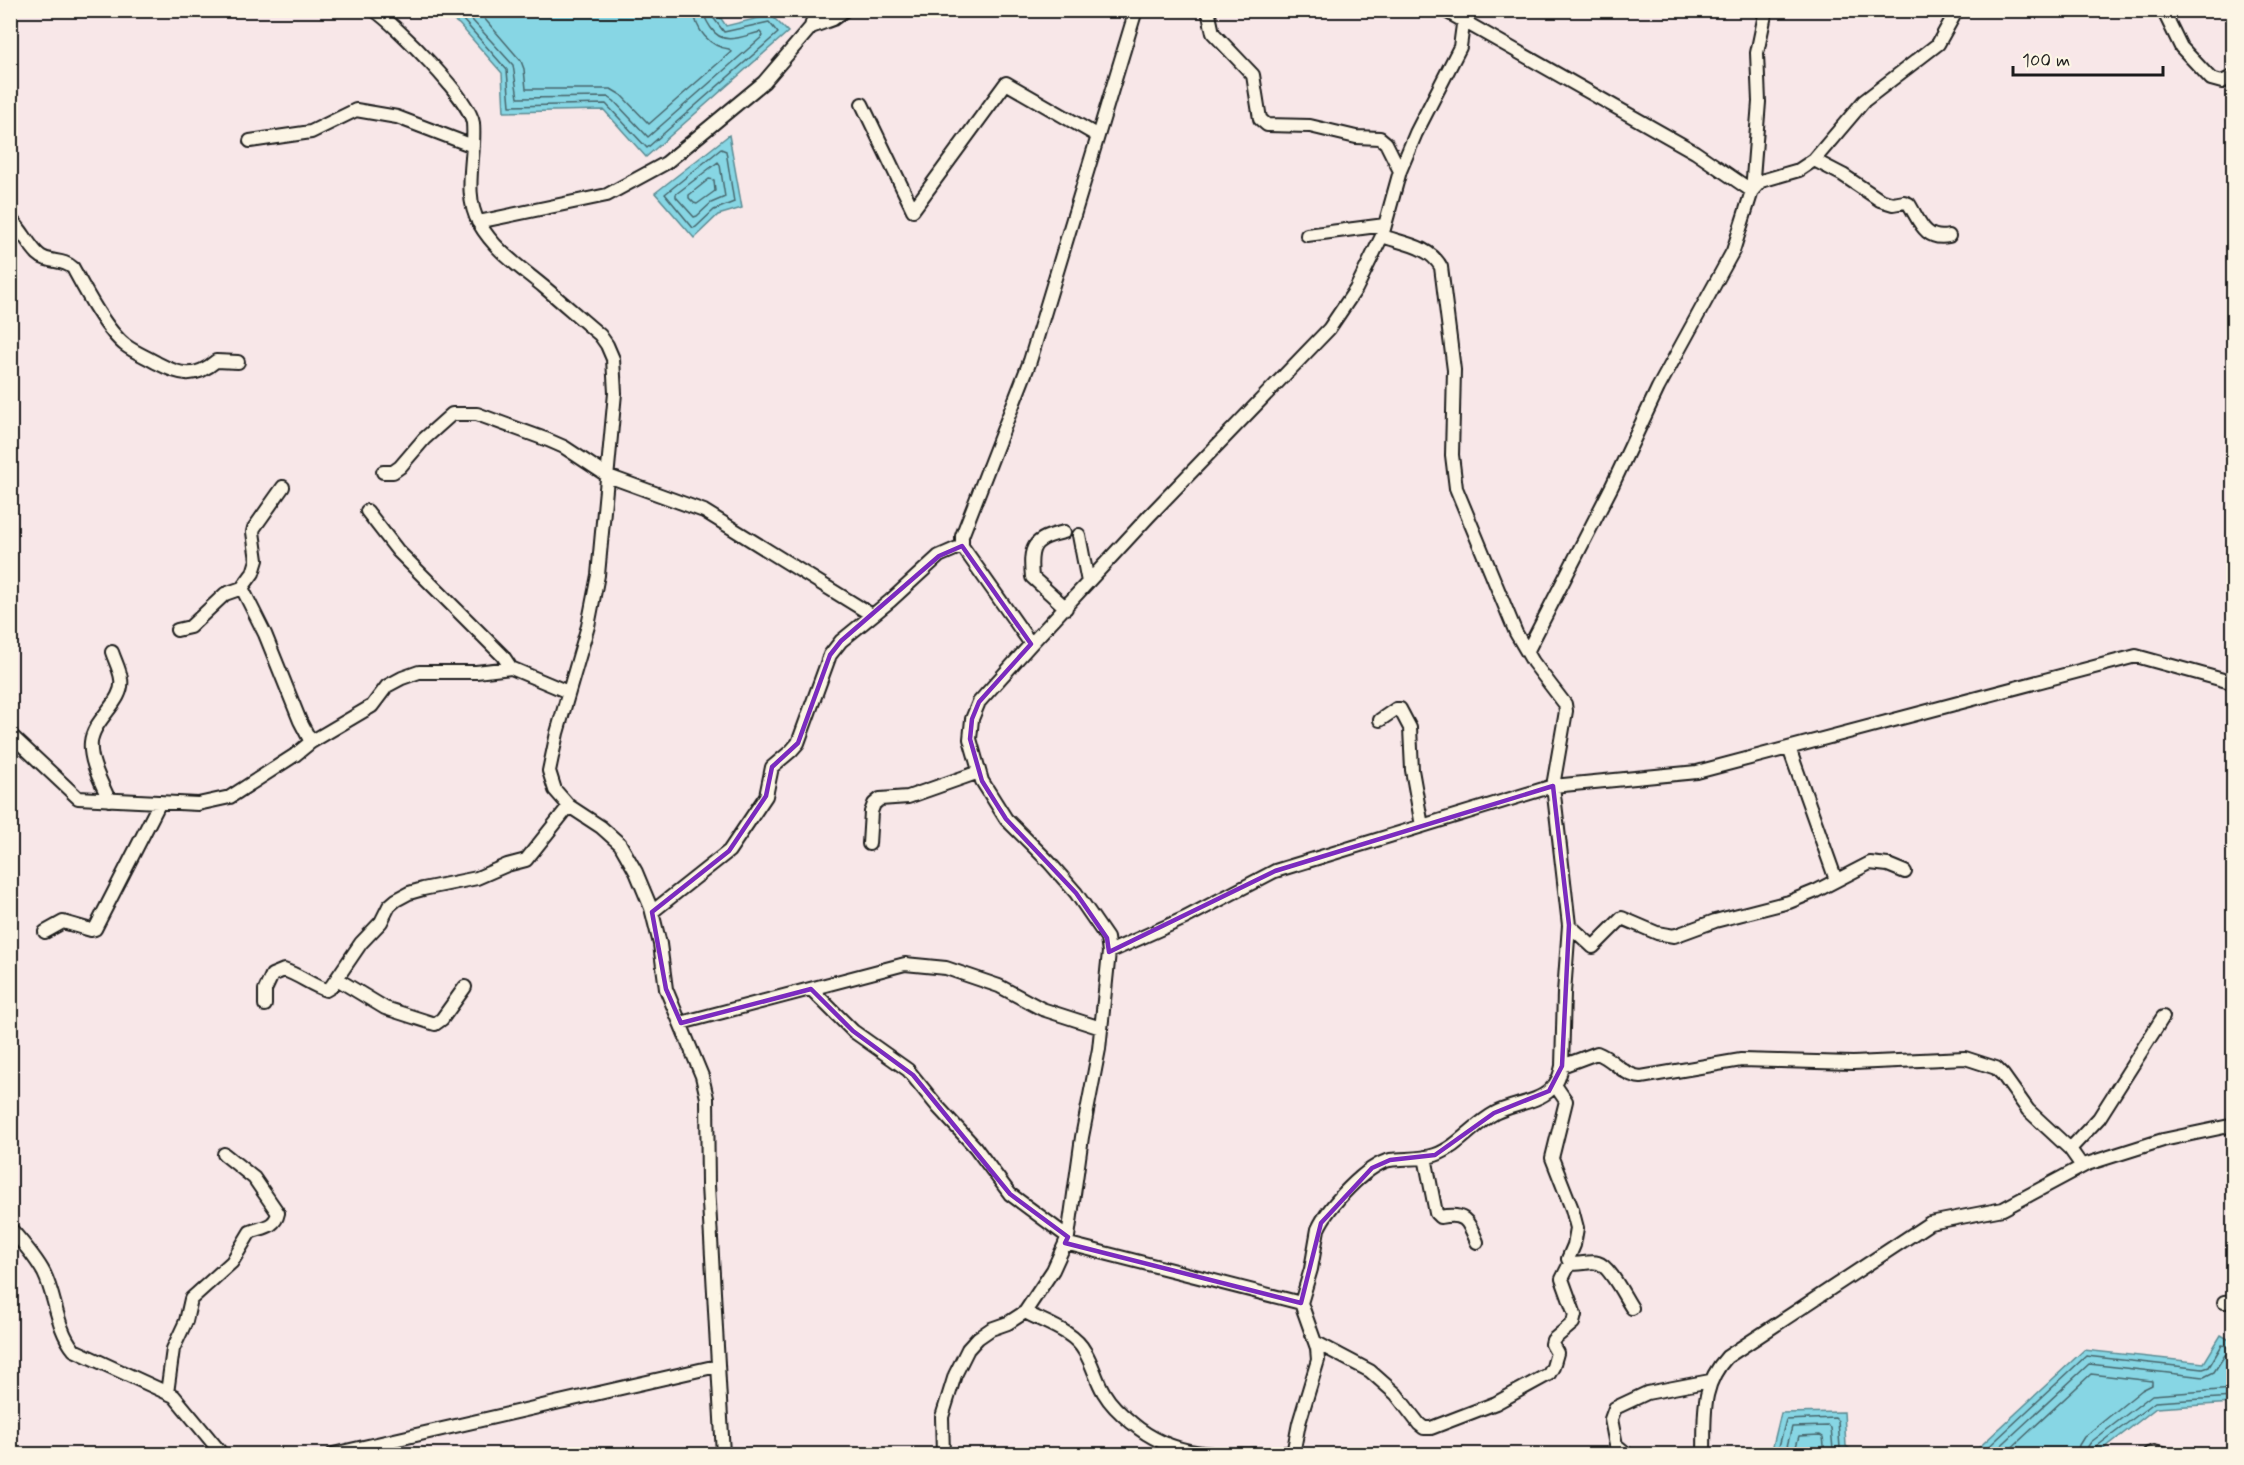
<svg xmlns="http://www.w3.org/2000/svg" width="2244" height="1465" viewBox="0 0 2244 1465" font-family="Mynerve,sans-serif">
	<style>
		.water { fill: #87d6e4; stroke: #5c8c94; stroke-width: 1.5 }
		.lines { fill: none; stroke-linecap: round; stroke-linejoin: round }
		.shore { stroke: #47666c; stroke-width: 1.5 }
		.minor-casing { stroke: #1c1c1c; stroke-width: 16 }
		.minor { stroke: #fcf5e5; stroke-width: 12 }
		.marked { fill: none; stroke: #7b2cbf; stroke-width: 4.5; stroke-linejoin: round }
	</style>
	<rect width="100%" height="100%" fill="#f8e7e8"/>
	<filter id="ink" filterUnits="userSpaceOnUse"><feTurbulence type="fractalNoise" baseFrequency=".0167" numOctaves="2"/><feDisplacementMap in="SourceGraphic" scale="12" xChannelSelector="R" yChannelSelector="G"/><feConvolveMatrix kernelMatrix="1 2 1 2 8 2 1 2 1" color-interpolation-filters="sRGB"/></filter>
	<g filter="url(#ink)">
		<path class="water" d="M 439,11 L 716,11 L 726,26 L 771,15 L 788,32 L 646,157 L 604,110 L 504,112 L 502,73 L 459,24 Z
			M 729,135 L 742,208 L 718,215 L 694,238 L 655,193 Z
			M 2221,1335 L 2233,1342 L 2233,1403 L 2156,1408 L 2097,1454 L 1972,1454 L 2084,1350 L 2204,1363 Z
			M 1844,1412 L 1846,1446 L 1858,1454 L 1771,1454 L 1781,1413 Z"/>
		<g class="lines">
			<path class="shore" d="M 450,10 L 463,20 L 507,70 L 510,106 L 606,104 L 647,148 L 778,33 L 769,22 L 724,32 L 712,16 L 711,10
				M 463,10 L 513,65 L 518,98 L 608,97 L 614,101 L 648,137 L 763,36 L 760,32 C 743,36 723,47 711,28 C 707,22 704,18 703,10
				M 477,10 L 521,61 L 524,69 L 526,89 L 611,89 L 621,95 L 649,124 L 731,52 L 729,49 C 710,47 695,30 694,10
				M 721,149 L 726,151 L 734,202 L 714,210 L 696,227 L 693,228 L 665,194 Z
				M 718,162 L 720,165 L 725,197 L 711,203 L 697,216 L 694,217 L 676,197 L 676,194 Z
				M 709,179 L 714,180 L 715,191 L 697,204 L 694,203 L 689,198 L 689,195 Z
				M 1777,1454 L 1786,1420 L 1835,1418 L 1838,1421 L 1840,1448 L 1847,1454
				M 1785,1454 L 1792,1427 L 1828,1426 L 1831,1428 L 1833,1449 L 1835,1454
				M 1794,1454 L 1799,1436 L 1820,1435 L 1823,1437 L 1825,1454
				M 1981,1454 L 2086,1356 L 2203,1369 L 2209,1367 L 2222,1345 L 2234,1347
				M 1992,1454 L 2089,1364 L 2204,1377 L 2214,1372 L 2225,1355 L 2234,1355
				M 2005,1454 L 2091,1374 L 2152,1381 L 2152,1385 L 2142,1390 L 2084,1437 L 2079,1445 L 2077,1454
				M 2086,1454 L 2087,1448 L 2091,1442 L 2152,1395 L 2234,1389
				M 2094,1454 L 2096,1447 L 2155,1402 L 2234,1397"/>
			<g class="minor-casing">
				<path id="minor" d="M 374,10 C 396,25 470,99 473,123 C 476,156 462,193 479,223 C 495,251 520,267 544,287 C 563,303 581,319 600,335 L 607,345 L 613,359 L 615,393 L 598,575 L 588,626 L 557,733 L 549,771 L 555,790 L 569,806 L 601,827 L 620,844 L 636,872 L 651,908 L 660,944 L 666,989 L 702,1076 L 707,1098 L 708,1185 L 723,1454
					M 1208,10 L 1213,33 L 1253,75 L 1260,119 L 1267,125 L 1310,126 L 1356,137 L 1380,138 L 1386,143 L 1400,171
					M 1444,10 L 1695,152 L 1752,191 L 1759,102 L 1757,53 L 1766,10
					M 2163,10 L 2181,47 L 2211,79 L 2222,82 L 2234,76
					M 811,27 L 833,19 L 845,10
					M 862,104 L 913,210 L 1006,83 L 1098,136
					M 250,141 L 311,132 L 356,110 L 397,117 L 473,146
					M 1814,160 L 1843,175 L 1880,200 L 1893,204 L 1904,202 L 1909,204 C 1920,222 1925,241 1949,236
					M 10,219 C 22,229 27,243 38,254 C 48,264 63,258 73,268 C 85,290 106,330 125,345 C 134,352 147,357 157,363 C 180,375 195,379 216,361 L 238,362
					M 478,222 L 607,195 L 666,163 L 764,82 L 811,27 L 815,10
					M 1307,235 L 1385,225
					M 383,472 L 393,472 L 400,467 L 424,439 L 452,414 L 477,414 L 548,440 L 564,447 L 608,476 L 704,511 L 872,615
					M 367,511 L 398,551 L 503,656 L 511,668
					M 1064,532 C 1033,539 1029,546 1032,577 L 1066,608
					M 1079,535 L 1088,582
					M 242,588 L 265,634 L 300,721 L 311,742
					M 177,630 L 190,627 L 225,594 L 242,588 L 253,573 L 257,560 L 253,532 L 254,528 L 283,487
					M 1031,644 L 962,546 L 962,536 L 1030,361 L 1136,10
					M 1527,652 L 1612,486 L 1658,388 L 1733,251 L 1752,191 L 1761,181 L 1799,170 L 1814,160 L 1864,101 L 1938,44 L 1957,10
					M 1380,720 L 1396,709 L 1400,709 L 1410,728 L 1412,770 L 1422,826
					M 10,734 L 78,798 L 198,804 L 230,797 L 295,755 L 311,742 L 372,706 L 387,686 L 402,678 L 419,672 L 476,672 L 511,668 L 568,692
					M 1789,748 L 1836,880
					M 109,800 C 102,783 89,762 91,742 C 93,719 125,701 121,679 C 120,670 115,661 112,652
					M 869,844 L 871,812 L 874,804 L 880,799 L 908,797 L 979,772
					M 652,912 L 729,851 L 766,796 L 772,767 L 791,751 L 798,743 L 830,655 L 841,641 L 890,601 L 939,556 L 962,546
					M 1569,925 L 1593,947 L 1622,918 L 1657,933 L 1674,936 L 1715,921 L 1789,902 L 1816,891 L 1870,863 L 1888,865 L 1905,872
					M 45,932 L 63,922 L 91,930 L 95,929 L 160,802
					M 1109,952 L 1185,918 L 1275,871 L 1553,786 L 1697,772 L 2136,656 L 2234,683
					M 337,979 L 385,1008 L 435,1024 L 442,1019 L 465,987
					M 811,989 L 853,1031 L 908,1070 L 938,1107 L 975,1147 L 1010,1194 L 1068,1237
					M 265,1005 L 265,990 L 272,975 L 284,970 C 299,975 311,985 326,990 L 331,987 L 361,943 L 381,922 L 389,906 L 396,900 L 409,893 L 423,889 L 477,878 L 507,865 L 526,860 L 569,806
					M 681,1023 L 905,964 L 946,968 L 999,986 L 1042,1009 L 1101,1028
					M 1562,1066 L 1597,1053 C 1614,1059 1623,1076 1641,1077 L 1741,1060 L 1853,1063 L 1965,1058 L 1996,1068 L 2003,1075 L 2028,1110 L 2070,1149 L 2082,1166
					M 1555,1085 L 1566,1101 L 1552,1158 L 1572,1209 L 1577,1228 L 1574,1245 L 1568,1259 L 1570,1263 C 1579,1266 1589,1260 1598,1263 C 1610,1266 1625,1298 1632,1308
					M 2070,1149 L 2099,1118 L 2163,1017
					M 1425,1157 L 1436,1213 L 1440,1217 C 1466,1212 1468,1221 1477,1242
					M 10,1228 C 22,1242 35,1256 44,1273 C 56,1297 56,1328 74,1350 L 174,1396 L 222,1454
					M 1065,1243 L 1301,1303
					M 2224,1302 L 2234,1301
					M 1025,1312 C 1045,1323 1074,1331 1085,1352 C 1093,1365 1096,1380 1104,1393 C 1111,1405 1122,1415 1132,1423 C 1180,1464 1235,1454 1293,1453
					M 1315,1342 L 1370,1371 L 1396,1394 L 1419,1424 L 1424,1428 L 1431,1428 L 1496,1403 L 1549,1374 L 1553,1367 L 1557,1353 L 1552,1344 L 1553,1340 L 1573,1323 L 1575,1315 L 1562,1279 L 1570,1263
					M 167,1393 L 173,1349 L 186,1321 L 191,1299 L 232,1262 L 250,1232 C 262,1227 275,1228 278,1213 L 254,1178 L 224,1154
					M 333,1454 L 717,1366
					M 943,1454 L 942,1417 L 955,1375 L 968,1349 L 978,1338 L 991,1329 L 1008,1323 L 1025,1312 L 1053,1270 L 1068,1237 L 1082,1137 L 1099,1049 L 1109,952 L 1107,938 L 1076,893 L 1049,862 L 1006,819 L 982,781 L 970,739 L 972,719 L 979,702 L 1031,644 L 1149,516 L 1329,329 L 1356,289 L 1382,236 L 1400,171 L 1416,133 L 1460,47 L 1465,10
					M 1293,1454 L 1299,1423 L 1318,1360 L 1317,1348 L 1301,1303 L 1311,1269 L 1318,1229 C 1328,1207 1366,1165 1390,1160 C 1405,1158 1421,1160 1435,1155 C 1458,1147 1474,1124 1495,1113 C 1512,1104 1536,1103 1550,1090 C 1558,1083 1560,1075 1562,1066 L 1564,993 L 1569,925 L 1553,786 L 1566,711 L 1565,704 L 1533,662 L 1516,633 L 1456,488 L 1452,455 L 1454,370 L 1441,267 C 1430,246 1402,243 1382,236
					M 1627,1454 L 1616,1445 L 1611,1419 L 1615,1408 L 1647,1393 L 1710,1381
					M 1704,1454 C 1705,1417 1700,1386 1727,1357 L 1930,1223 L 2003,1209 L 2087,1164 L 2163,1140 L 2234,1125
					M 2149,1454 L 2154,1452 L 2163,1454"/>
			</g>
			<use href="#minor" class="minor"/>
		</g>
	</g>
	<path class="marked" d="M 962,546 L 1031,644 L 979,702 L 972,719 L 970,739 L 982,781 L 1006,819 L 1076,893 L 1107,938 L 1109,952 L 1275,871 L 1553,786 L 1569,925 L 1562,1066 L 1549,1091 L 1494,1113 L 1435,1155 L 1390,1160 L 1372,1168 L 1321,1223 L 1301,1303 L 1065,1243 L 1068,1237 L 1010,1194 L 913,1075 L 853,1031 L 811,989 L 681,1023 L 666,989 L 652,912 L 729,851 L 766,796 L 772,767 L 798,743 L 830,655 L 841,641 L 939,556 Z"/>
	<rect width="2244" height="1465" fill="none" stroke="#fcf5e5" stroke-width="36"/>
	<rect x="18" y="18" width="2208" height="1429" fill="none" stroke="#1c1c1c" stroke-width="2" filter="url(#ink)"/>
	<path d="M2013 66v9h150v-9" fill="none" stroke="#1c1c1c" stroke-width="3"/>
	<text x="2022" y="66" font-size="18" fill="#1c1c1c" stroke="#fcf5e5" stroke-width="4.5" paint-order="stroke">100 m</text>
</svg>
